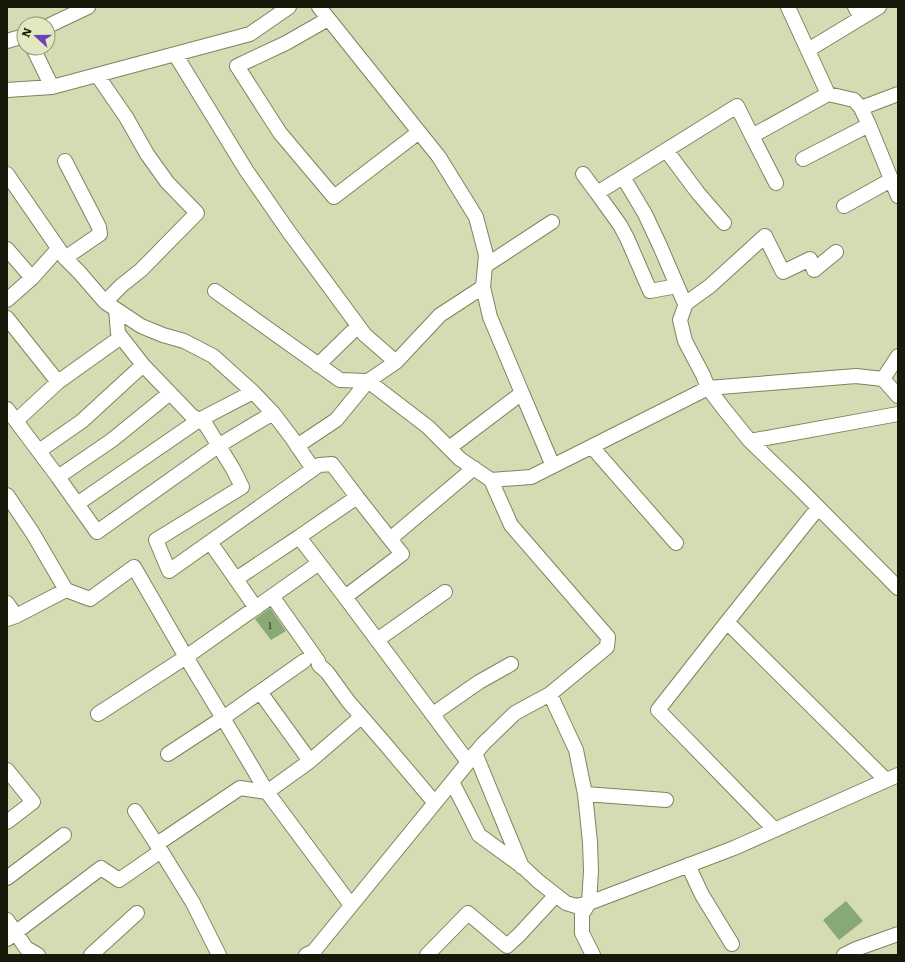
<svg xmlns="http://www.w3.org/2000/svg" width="905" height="962" viewBox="0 0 905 962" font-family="Literata,serif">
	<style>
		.building { fill: #88a875 }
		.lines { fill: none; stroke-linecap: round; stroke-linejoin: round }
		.minor-casing { stroke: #7f845e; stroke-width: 16 }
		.minor { stroke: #fff; stroke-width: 14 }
		.labels { text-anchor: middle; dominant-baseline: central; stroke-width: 3; stroke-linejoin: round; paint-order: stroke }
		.number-label { font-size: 10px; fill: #343d25 }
	</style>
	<rect width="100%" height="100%" fill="#d5dbb2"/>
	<path class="building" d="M 270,608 L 286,631 L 271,640 L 255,619 Z
		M 846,901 L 863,921 L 839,940 L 823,920 Z"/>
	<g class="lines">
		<g class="minor-casing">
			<path id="minor" d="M 319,7 L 439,157 L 476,217 L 486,255 L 483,287 L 490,317 L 522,393 L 449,448
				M 855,7 L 861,18
				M 328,19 L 286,43 L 237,66 L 280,133 L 334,197 L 419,132
				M 48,26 L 88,7
				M 7,41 L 24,36
				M 33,48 L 52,87
				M 808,50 L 879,7
				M 175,54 L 246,170 L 289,232 L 365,335 L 396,362
				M 97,75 L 126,117 L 147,154 L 167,182 L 197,213 L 141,270 L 122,285 L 105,302
				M 7,90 L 52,87 L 250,34 L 289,7
				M 828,94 L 854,100 L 861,108 L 869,125 L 898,196
				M 861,108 L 898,94
				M 752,136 L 776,183
				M 666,150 L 698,193 L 724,223
				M 803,159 L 869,125
				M 65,161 L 99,227 L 100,234 L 65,258
				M 7,174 L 65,258 L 79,272 L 105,302 L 141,326 L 163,335 L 184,341 L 213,356 L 253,392 L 273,413 L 292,438 L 313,469
				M 583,174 L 597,193
				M 623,177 L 737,106 L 752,136 L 828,94 L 788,7
				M 844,206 L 891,180
				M 7,249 L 32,278
				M 485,266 L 552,222
				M 677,286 L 650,291 L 627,238 L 620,225 L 597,193 L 623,177 L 645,214 L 660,246 L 685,304 L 685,306 L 680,320 L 685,341 L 703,375 L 708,388 L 724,409 L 750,441 L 800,489 L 898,588
				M 215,291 L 340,380 L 368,381 L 428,427 L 460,459 L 491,480 L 531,477 L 708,388 L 856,376 L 883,379 L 898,356
				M 7,300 L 32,278 L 58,249
				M 685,304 L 710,286 L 765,236 L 783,272 L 810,259 L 814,270 L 836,252
				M 116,310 L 118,333 L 143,365 L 170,393 L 191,415 L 206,425 L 233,469 L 242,487 L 156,540 L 169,571 L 319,465 L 332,464 L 357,497
				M 7,318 L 58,382 L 121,337
				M 318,365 L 358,326
				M 883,379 L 898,396
				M 522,393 L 553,466
				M 7,409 L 16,421 L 58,382
				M 16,421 L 58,477 L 97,532 L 218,446 L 273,413
				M 750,441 L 898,414
				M 297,446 L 336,420 L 368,381 L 396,362 L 440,315 L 483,287
				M 592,447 L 676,543
				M 39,451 L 82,421 L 143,365
				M 58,477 L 112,440 L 170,393
				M 7,495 L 32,532 L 66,590 L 90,599 L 134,567 L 186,657 L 98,714
				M 77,504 L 199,420 L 253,392
				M 390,539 L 357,497 L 299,537 L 345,597 L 402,554 L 390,539 L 474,468
				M 210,542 L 256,608
				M 236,579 L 299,537
				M 272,596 L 318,661 L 319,665 L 327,672 L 348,701 L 386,745 L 435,803
				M 345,597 L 468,762
				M 7,603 L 16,616
				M 7,619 L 16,616 L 66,590
				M 727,622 L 818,508
				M 377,640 L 445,592
				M 304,661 L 223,718 L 186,657 L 319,563
				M 550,694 L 576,750 L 585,794 L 590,842 L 591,871 L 589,903 L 582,914 L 582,933 L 593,955
				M 433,714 L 479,682 L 511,664
				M 475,753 L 522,867
				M 168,754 L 223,718 L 267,792 L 351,905
				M 310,761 L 361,717
				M 7,770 L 33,802 L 7,822
				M 452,782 L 467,811 L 479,835 L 523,867 L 538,881 L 566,903 L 576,906 L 589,903 L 734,848 L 898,775
				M 585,794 L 666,800
				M 135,811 L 161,851 L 193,903 L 219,955
				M 775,830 L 658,710 L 727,622 L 886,780
				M 157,844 L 240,788 L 267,792 L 310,761 L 260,692
				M 688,865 L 702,895 L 732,944
				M 7,878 L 64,835
				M 7,920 L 26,948 L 38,955
				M 7,939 L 101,868 L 119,880 L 161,851
				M 91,955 L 137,913
				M 306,955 L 314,951 L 483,744 L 515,713 L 550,694 L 607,647 L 608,637 L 511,525 L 491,480
				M 427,955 L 468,913 L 507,946 L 519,935 L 556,895
				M 844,955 L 856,949 L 898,934"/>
		</g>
		<use href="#minor" class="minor"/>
	</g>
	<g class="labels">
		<g class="number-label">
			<text x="270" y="624">1</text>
		</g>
	</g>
	<rect width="905" height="962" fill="none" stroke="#18190a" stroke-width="16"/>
	<g transform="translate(36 36) rotate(291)"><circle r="19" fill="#e2e8bf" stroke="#919577"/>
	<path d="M0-3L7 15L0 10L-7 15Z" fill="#6a42ba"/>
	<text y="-6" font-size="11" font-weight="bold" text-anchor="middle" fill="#18190a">N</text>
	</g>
</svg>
